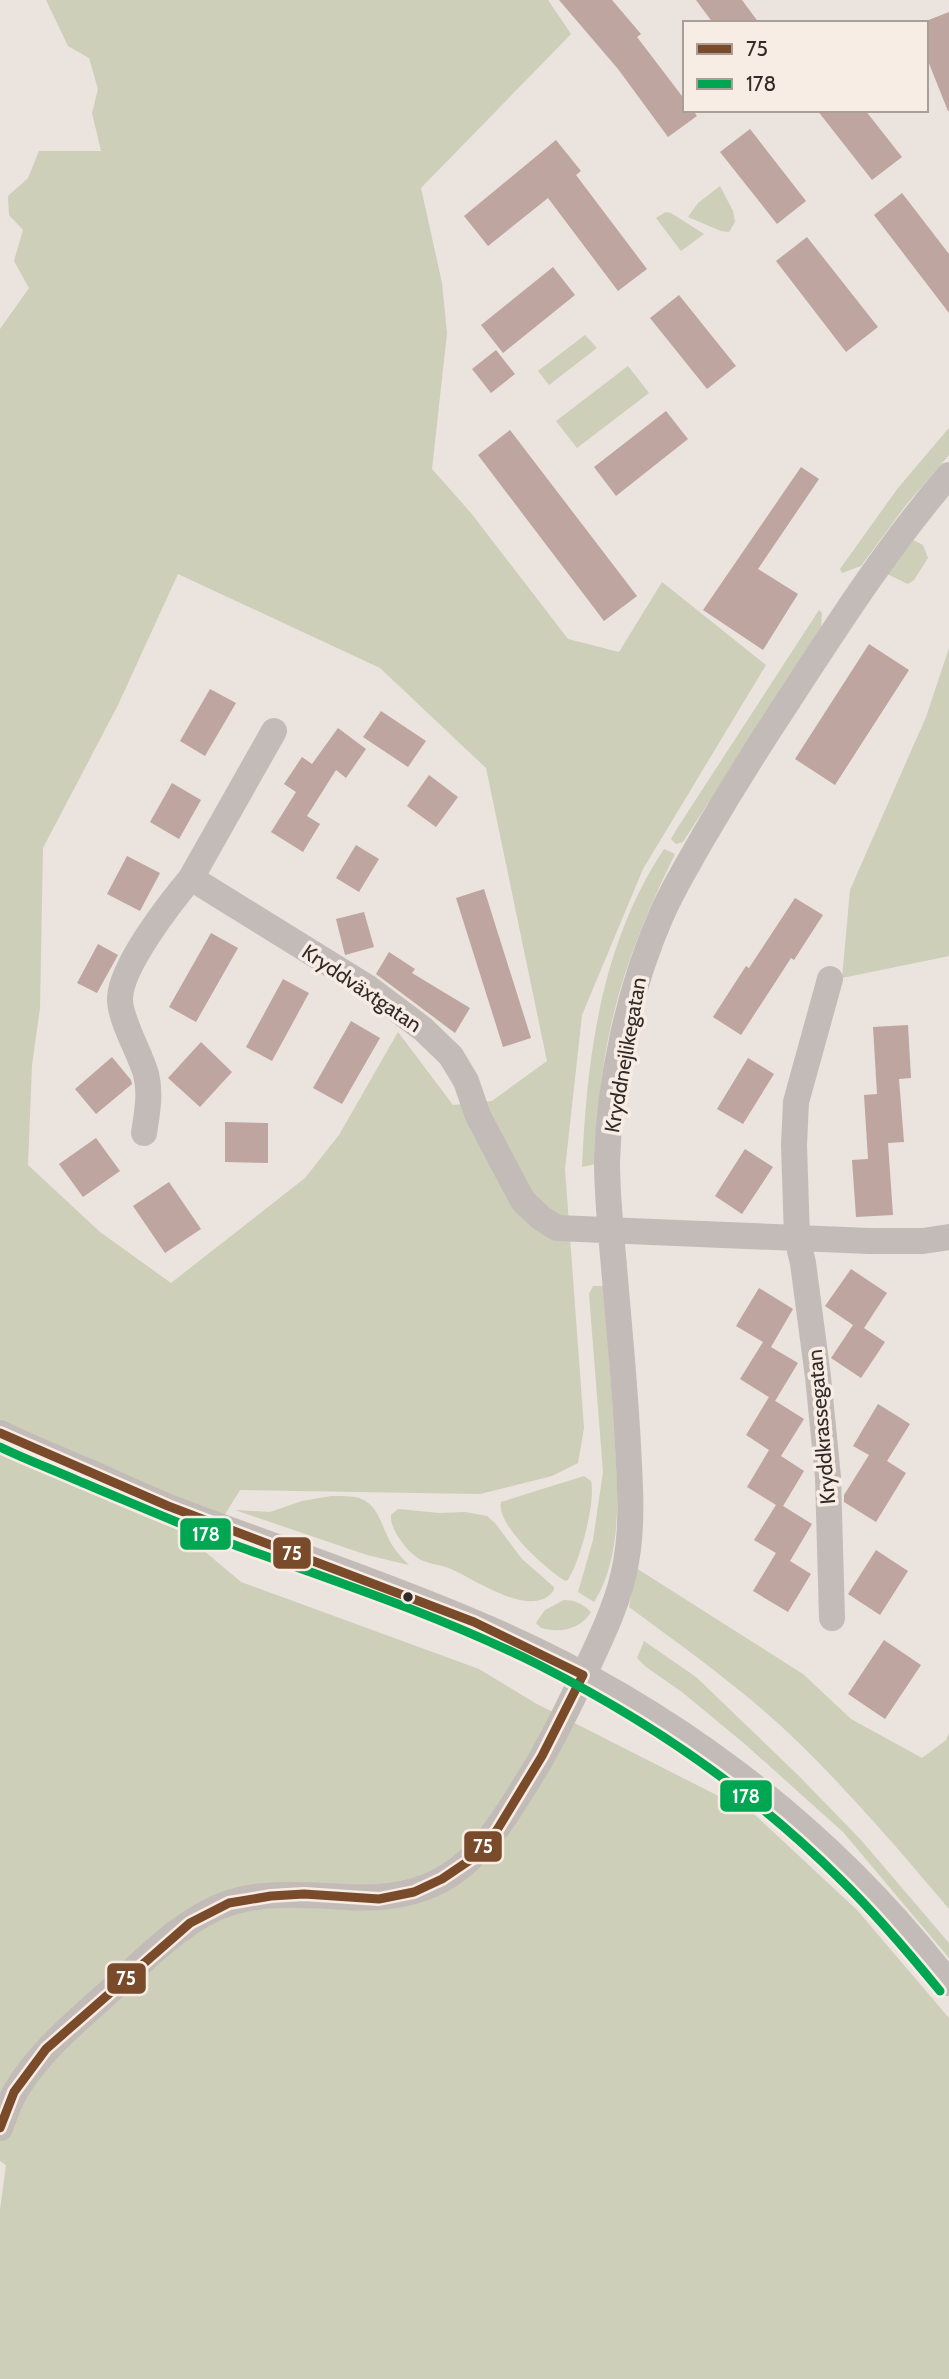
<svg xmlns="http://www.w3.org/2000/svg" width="949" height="2379" viewBox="0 0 949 2379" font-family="Cabin,sans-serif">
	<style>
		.green { fill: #cdcfb8; fill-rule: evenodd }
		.building { fill: #bea59f }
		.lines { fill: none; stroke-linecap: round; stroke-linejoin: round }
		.minor { stroke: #c3bbb7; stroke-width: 26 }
		.bus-1-casing { stroke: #f8ede4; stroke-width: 14 }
		.bus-2-casing { stroke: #f8ede4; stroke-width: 14 }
		.bus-1 { stroke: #7a4b2a; stroke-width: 9 }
		.bus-2 { stroke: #00a651; stroke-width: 9 }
		.bus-dot { fill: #332926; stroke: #f8ede4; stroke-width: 2.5 }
		.labels { text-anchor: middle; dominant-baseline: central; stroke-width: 7; stroke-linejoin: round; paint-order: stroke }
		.street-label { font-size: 21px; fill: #332926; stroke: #f8ede4 }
		.line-badge { stroke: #f8ede4; stroke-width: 2.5 }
		.badge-label { font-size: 19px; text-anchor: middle; font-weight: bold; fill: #fff }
	</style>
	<rect width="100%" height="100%" fill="#eae3de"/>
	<path class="green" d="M 46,0 L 548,0 L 571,34 L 421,188 L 442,283 L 447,333 L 432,469 L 471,513 L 568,639 L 619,652 L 662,582 L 766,665 L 643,869 L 582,1015 L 565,1169 L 584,1428 L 578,1463 L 552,1476 L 480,1494 L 240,1490 L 203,1550 L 241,1582 L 479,1669 L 535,1703 L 754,1814 L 857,1910 L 949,2018 L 949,2379 L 0,2379 L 0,2210 L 6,2165 L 0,2161 L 0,329 L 29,288 L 14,261 L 23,230 L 9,215 L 8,196 L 28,178 L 39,151 L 101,151 L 92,113 L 98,89 L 89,58 L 68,46 ZM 178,574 L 380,668 L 486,768 L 547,1061 L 492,1101 L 453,1105 L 398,1032 L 339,1135 L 305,1178 L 171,1283 L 100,1232 L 28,1165 L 32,1065 L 40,1008 L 43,848 L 118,705 Z
		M 720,186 L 733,211 L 735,222 L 729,232 L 721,231 L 688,217 L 698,203 Z
		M 666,212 L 671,213 L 704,234 L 681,251 L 656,218 Z
		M 585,335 L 597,348 L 549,385 L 538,371 Z
		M 628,366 L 649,393 L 577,448 L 556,421 Z
		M 949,428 L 949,455 L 906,505 L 861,566 L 842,573 L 840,569 L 898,488 Z
		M 911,539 L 923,545 L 928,558 L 914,580 L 908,584 L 887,574 Z
		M 819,610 L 822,613 L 821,628 L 683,842 L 676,844 L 671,839 L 678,827 Z
		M 949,648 L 949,956 L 842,978 L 850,890 L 926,717 Z
		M 664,849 L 675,854 C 647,911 623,968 610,1030 C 600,1074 598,1119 595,1164 L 582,1167 C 587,1056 601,944 664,849 Z
		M 593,1286 L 604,1286 C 607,1333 611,1380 614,1427 C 617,1481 625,1554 594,1602 L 578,1592 L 593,1540 L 603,1472 L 589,1294 Z
		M 584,1476 L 591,1481 C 596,1502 580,1561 568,1580 L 565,1581 C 546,1569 496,1525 501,1502 Z
		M 331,1496 C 340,1496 351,1496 359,1498 C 381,1505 382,1532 394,1548 C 398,1554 404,1560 409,1565 L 367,1555 L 235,1510 L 270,1512 L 302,1501 Z
		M 398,1509 L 439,1513 L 465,1512 L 487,1516 L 495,1523 L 522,1559 L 554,1587 L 554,1590 C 533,1621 475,1579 451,1569 C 440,1564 424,1564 415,1556 C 404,1547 390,1529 391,1515 Z
		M 636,1568 L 803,1674 L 851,1719 L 922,1758 L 946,1740 L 949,1733 L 949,1909 C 901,1852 852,1795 799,1743 C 747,1692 687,1650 629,1607 Z
		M 564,1600 C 575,1600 583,1604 591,1612 C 580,1630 560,1633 541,1628 L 536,1623 L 545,1610 Z
		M 644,1641 L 696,1677 L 799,1776 L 861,1840 L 949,1943 L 949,1958 L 843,1832 L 746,1745 L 682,1692 L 646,1667 L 637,1658 Z"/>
	<path class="building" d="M 559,0 L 612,0 L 641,34 L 637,37 L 685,100 L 685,110 L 693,110 L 697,116 L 668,137 L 618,69 Z
		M 696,0 L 742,0 L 759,23 L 713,23 Z
		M 949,12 L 949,111 L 948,111 L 926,56 L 926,21 Z
		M 817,110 L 865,110 L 902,157 L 872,180 Z
		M 750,129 L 806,201 L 777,224 L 720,152 Z
		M 556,140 L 581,171 L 576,175 L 647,269 L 618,291 L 548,198 L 488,246 L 464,216 Z
		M 902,193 L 949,254 L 949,313 L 874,215 Z
		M 807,237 L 878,327 L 846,352 L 776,261 Z
		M 553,267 L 575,295 L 503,353 L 481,325 Z
		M 679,295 L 736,366 L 707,389 L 650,318 Z
		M 496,350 L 515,374 L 491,393 L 472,369 Z
		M 666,411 L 688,439 L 616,496 L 594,467 Z
		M 510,430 L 637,596 L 604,621 L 478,455 Z
		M 801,467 L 819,479 L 758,569 L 798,594 L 763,650 L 703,610 Z
		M 869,644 L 909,670 L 835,785 L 795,759 Z
		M 210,689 L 236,703 L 205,756 L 180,741 Z
		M 381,711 L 426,741 L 408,767 L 363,737 Z
		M 338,728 L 366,749 L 346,778 L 336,770 L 307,816 L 320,824 L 303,852 L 271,832 L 296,792 L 284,784 L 302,757 L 312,764 Z
		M 429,775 L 458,797 L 436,827 L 407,806 Z
		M 172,783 L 201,800 L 179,839 L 150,822 Z
		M 356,845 L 379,859 L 359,892 L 336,878 Z
		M 127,856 L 160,873 L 140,911 L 107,894 Z
		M 484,889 L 531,1038 L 503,1047 L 456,898 Z
		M 795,898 L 823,915 L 794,960 L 791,958 L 741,1035 L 713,1017 L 746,966 L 749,968 Z
		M 364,912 L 374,947 L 345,955 L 336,919 Z
		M 211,933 L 238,948 L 196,1022 L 169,1007 Z
		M 98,944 L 118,955 L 97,993 L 77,983 Z
		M 389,952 L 415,969 L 412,973 L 470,1008 L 455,1033 L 376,974 Z
		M 283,979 L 309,993 L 272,1061 L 246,1047 Z
		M 351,1021 L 380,1038 L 342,1104 L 313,1088 Z
		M 908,1025 L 911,1078 L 899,1079 L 904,1142 L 888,1143 L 893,1215 L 856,1217 L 852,1160 L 868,1159 L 864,1095 L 877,1094 L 873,1027 Z
		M 201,1042 L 232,1072 L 200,1107 L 168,1078 Z
		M 112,1057 L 131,1080 L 132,1084 L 96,1114 L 75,1089 Z
		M 748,1058 L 774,1074 L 743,1124 L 717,1109 Z
		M 225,1122 L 268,1123 L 268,1163 L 225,1162 Z
		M 96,1138 L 120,1171 L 83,1197 L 59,1164 Z
		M 745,1149 L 773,1167 L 742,1214 L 715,1196 Z
		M 169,1182 L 201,1229 L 165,1253 L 133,1206 Z
		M 851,1269 L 887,1293 L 864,1328 L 885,1342 L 861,1378 L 831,1358 L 853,1325 L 825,1306 Z
		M 759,1288 L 793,1309 L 771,1347 L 798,1363 L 775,1401 L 740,1379 L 763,1342 L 736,1326 Z
		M 769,1397 L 804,1419 L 781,1456 L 804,1471 L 783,1506 L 812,1524 L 790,1561 L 811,1574 L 788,1612 L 753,1591 L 776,1553 L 754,1540 L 776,1505 L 747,1487 L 769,1450 L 746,1435 Z
		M 878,1404 L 910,1424 L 887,1461 L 906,1473 L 876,1522 L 844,1502 L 844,1495 L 869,1455 L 853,1446 Z
		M 876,1550 L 908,1571 L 880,1615 L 848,1594 Z
		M 884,1640 L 921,1665 L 885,1719 L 848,1694 Z"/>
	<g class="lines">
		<path class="minor" d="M 191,878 L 274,731
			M 830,979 L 796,1102 L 794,1145 L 797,1238 L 803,1263 L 818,1377 L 828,1477 L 832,1618
			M 144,1133 C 147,1113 151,1094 146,1074 C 140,1053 119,1018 120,998 C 121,966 170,903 191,878 L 367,987 L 423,1029 L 451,1056 L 466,1081 L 478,1116 L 523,1201 L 541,1218 L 557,1228 L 869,1241 L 923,1241 L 949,1237
			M 0,1433 C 28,1447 58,1459 87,1471 C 114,1483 142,1496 169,1507 C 270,1546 373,1579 473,1622 C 660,1700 825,1822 949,1983
			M 0,2128 C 5,2115 9,2101 17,2089 C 41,2050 77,2021 111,1990 C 146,1959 184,1918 229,1903 C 266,1891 307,1895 345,1897 C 455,1904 487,1848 538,1764 C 556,1733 571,1702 586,1670 C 602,1636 620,1599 626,1562 C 633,1523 630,1485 628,1446 C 625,1386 619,1327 614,1267 C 611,1232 607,1197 607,1162 C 609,1081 629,989 661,916 C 672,890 687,866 701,841 C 729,793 759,745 790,698 C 840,621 889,545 949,475"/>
		<g class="bus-1-casing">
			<path id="bus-1" d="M 0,1433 L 168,1506 L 474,1622 L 583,1675
				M 0,2128 L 14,2092 L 46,2049 L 190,1923 L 229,1903 L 271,1896 L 304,1894 L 379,1899 L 414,1892 L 442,1879 L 473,1858 L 497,1830 L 542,1756 L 583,1675"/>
		</g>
		<g class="bus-2-casing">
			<path id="bus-2" d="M 0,1447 C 27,1460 54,1470 81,1482 C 134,1504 186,1527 240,1547 C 341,1583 443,1617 539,1665 C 649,1721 753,1792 840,1879 C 876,1914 908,1952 940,1991"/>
		</g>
		<use href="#bus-1" class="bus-1"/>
		<use href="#bus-2" class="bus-2"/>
	</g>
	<circle class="bus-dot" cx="408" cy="1597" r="6"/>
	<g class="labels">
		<g class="street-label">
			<text transform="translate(362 988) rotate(34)">Kryddväxtgatan</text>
			<text transform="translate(625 1055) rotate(-80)">Kryddnejlikegatan</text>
			<text transform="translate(821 1427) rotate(-95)">Kryddkrassegatan</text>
		</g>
	</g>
	<g class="line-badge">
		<rect x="179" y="1517" width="53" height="34" rx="7" fill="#00a651"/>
		<rect x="272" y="1536" width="40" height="34" rx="7" fill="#7a4b2a"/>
		<rect x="719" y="1779" width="54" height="34" rx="7" fill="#00a651"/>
		<rect x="463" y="1830" width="40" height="33" rx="7" fill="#7a4b2a"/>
		<rect x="106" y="1962" width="41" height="33" rx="7" fill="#7a4b2a"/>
	</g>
	<g class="badge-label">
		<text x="206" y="1541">178</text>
		<text x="292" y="1560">75</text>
		<text x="746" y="1803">178</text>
		<text x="483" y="1853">75</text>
		<text x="126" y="1985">75</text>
	</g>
	<rect x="683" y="21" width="245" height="91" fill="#f8ede4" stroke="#a99f98" stroke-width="2"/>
	<rect x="697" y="44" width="35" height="10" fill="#7a4b2a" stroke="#a99f98" stroke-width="2"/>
	<text x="746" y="56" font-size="21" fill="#332926">75</text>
	<rect x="697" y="79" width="35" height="10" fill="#00a651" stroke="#a99f98" stroke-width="2"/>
	<text x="746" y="91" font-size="21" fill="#332926">178</text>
</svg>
